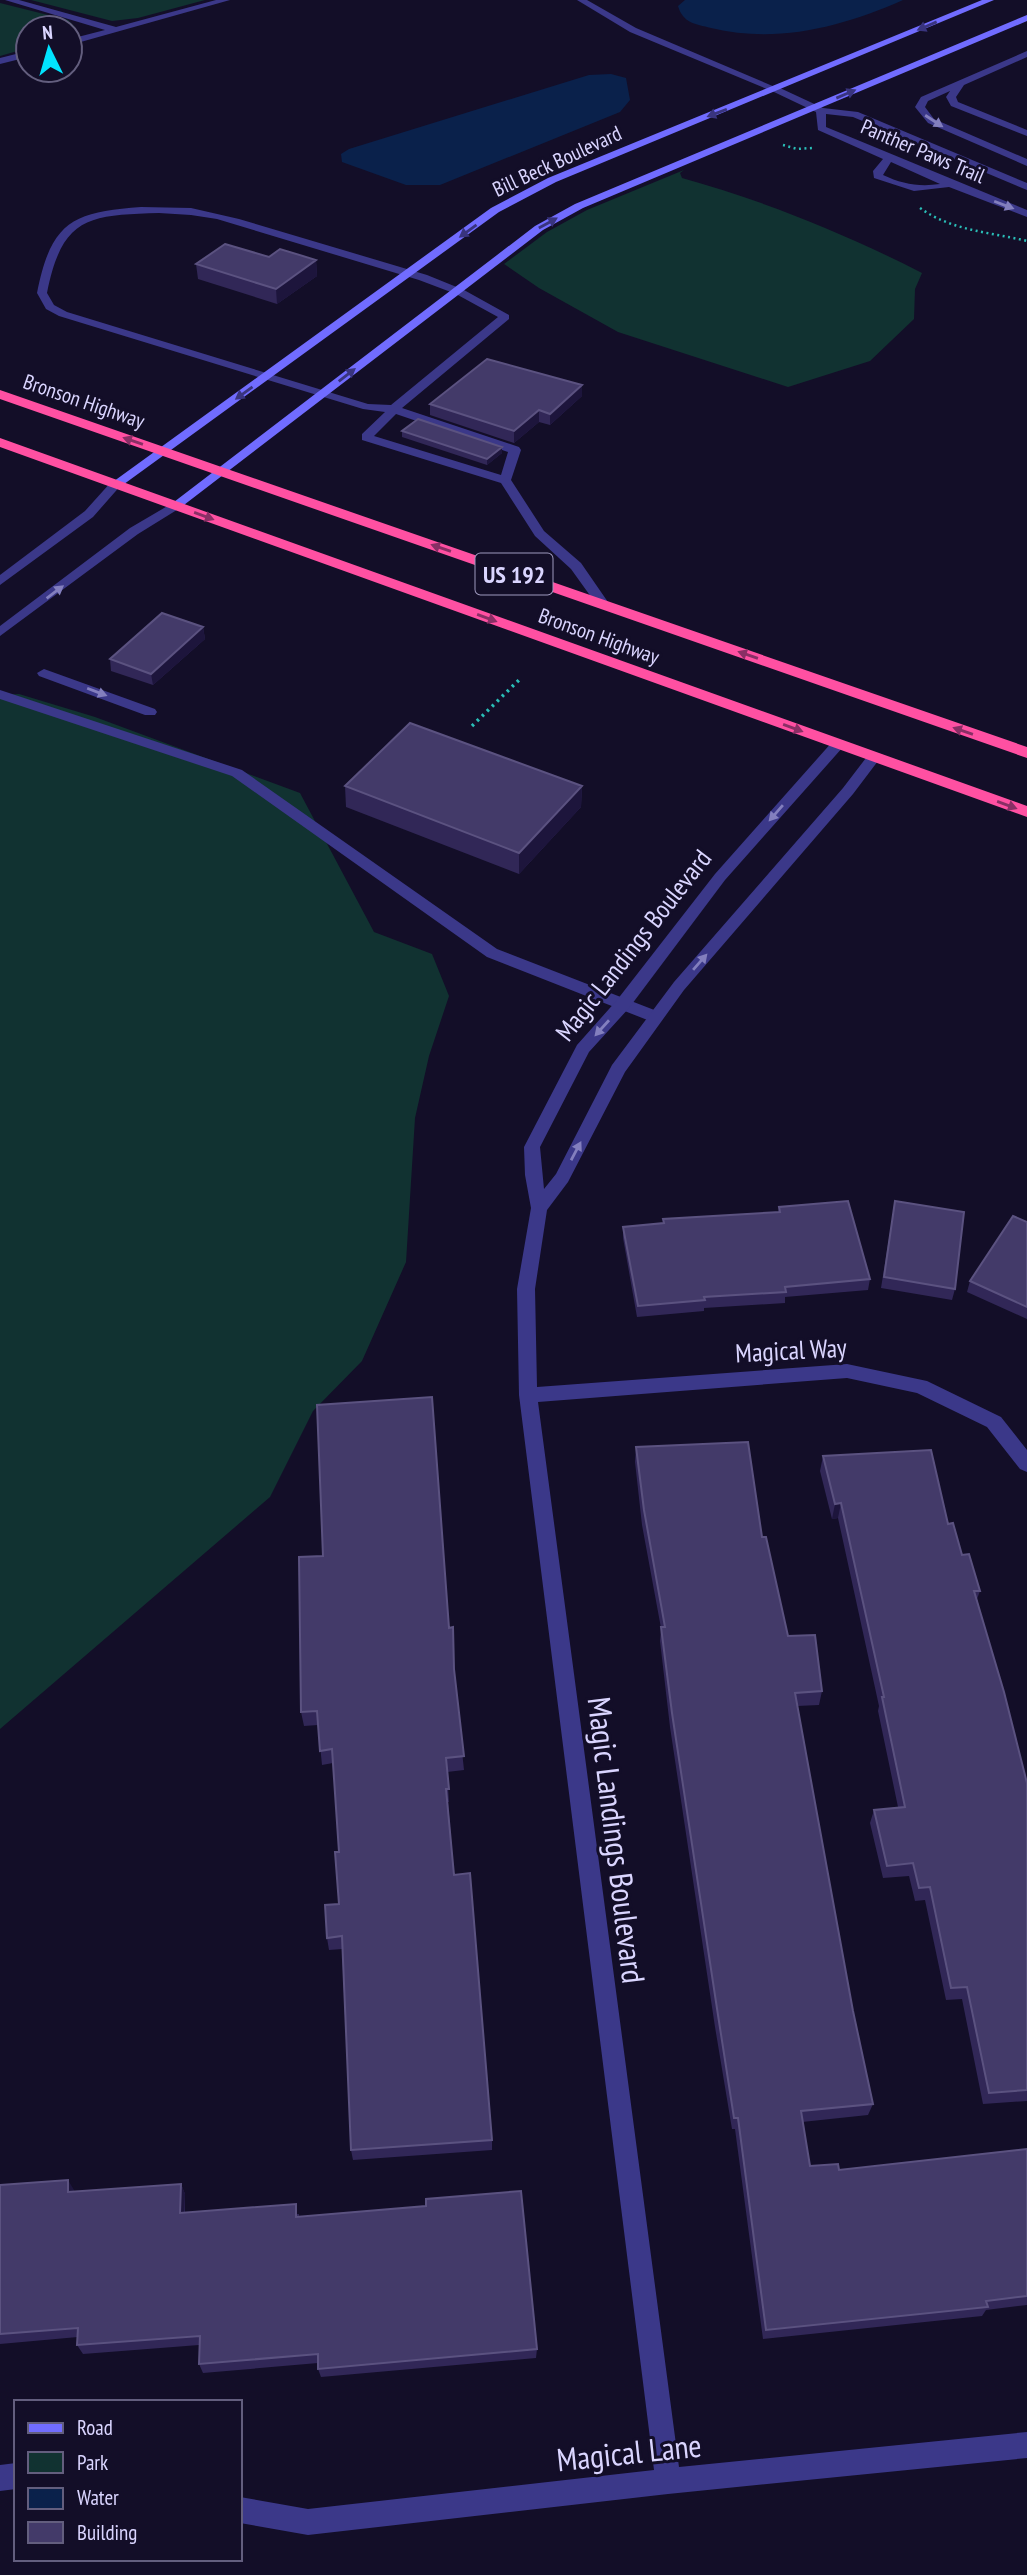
<svg xmlns="http://www.w3.org/2000/svg" width="1027" height="2575" viewBox="0 0 1027 2575" font-family="'PT Sans Narrow',sans-serif">
	<style>
		.green { fill: #113231 }
		.water { fill: #0a214b }
		.lines { fill: none; stroke-linecap: round; stroke-linejoin: round }
		.path-far1 { stroke: #2abeb7; stroke-width: 2.5; stroke-dasharray: 2 3.5; stroke-linecap: butt }
		.path { stroke: #2abeb7; stroke-width: 3.5; stroke-dasharray: 2.5 4.5; stroke-linecap: butt }
		.lane { fill: #3b3889; fill-rule: evenodd }
		.street { fill: #3b3889; fill-rule: evenodd }
		.secondary { fill: #716cff; fill-rule: evenodd }
		.highway { fill: #ff50a2; fill-rule: evenodd }
		.wall { fill: #312757 }
		.shaded-wall { fill: #1d153c }
		.building { fill: #433a69; stroke: #5b5280; stroke-width: 2 }
		.oneway { fill: #39347e }
		.oneway2 { fill: #837fbe }
		.oneway3 { fill: #892f65 }
		.labels { text-anchor: middle; dominant-baseline: central; stroke-width: 6; stroke-linejoin: round; paint-order: stroke }
		.far-street-label { font-size: 21px; fill: #dad5ff; stroke: #130e28 }
		.shield { fill: #130e28; stroke: #9e99be; stroke-width: 2 }
		.shield-label { font-size: 24px; font-weight: bold; fill: #dad5ff }
		.street-label { font-size: 26px; fill: #dad5ff; stroke: #130e28 }
		.near-street-label { font-size: 32px; fill: #dad5ff; stroke: #130e28 }
	</style>
	<rect width="100%" height="100%" fill="#130e28"/>
	<path class="green" d="M 31,0 L 205,0 L 138,18 L 112,21 Z
		M 0,3 L 68,20 L 75,27 L 75,33 L 70,36 L 70,28 L 28,28 L 28,48 L 0,56 Z
		M 684,170 L 680,173 L 682,178 C 765,201 846,234 922,273 L 915,289 L 914,319 L 870,361 L 788,387 L 618,332 L 539,288 L 504,264 L 547,232 L 587,210 Z
		M 19,694 L 95,717 L 300,793 L 374,932 L 432,954 L 449,996 L 429,1056 L 415,1118 L 406,1262 L 362,1361 L 313,1411 L 270,1497 L 0,1729 L 0,695 Z"/>
	<path class="water" d="M 685,0 L 903,0 C 842,27 777,44 711,28 C 695,24 683,23 678,6 Z
		M 611,74 L 626,78 L 630,100 L 620,112 L 440,185 L 406,185 L 342,162 L 341,154 L 349,149 L 589,75 Z"/>
	<g class="lines">
		<path class="path-far1" d="M 783,145 L 797,149 L 812,148
			M 920,208 C 952,231 990,232 1027,241"/>
		<path class="path" d="M 472,726 L 522,677"/>
		<path class="lane" d="M 1027,51 L 1027,57 L 964,85 L 956,97 L 958,102 L 1027,130 L 1027,136 L 951,106 L 946,97 L 950,91 L 928,101 L 925,107 L 934,119 L 1027,159 L 1027,166 L 928,123 L 915,107 L 921,97 Z
			M 774,88 L 780,88 L 823,108 L 858,112 L 1027,183 L 1027,190 L 853,117 L 826,114 L 826,127 L 1027,210 L 1027,217 L 949,187 L 914,191 L 874,178 L 873,171 L 883,159 L 818,130 L 816,112 L 774,92 ZM 891,162 L 940,184 C 919,187 902,184 883,175 Z
			M 141,207 L 191,208 L 239,219 L 427,275 L 464,290 L 509,315 L 509,319 L 402,408 L 519,447 L 521,450 L 511,480 L 544,531 L 581,563 L 610,605 L 609,608 L 599,608 L 571,569 L 535,536 L 501,483 L 362,440 L 362,434 L 385,412 L 363,409 L 59,316 L 46,309 L 37,293 C 51,222 72,212 141,207 ZM 159,213 L 191,215 L 217,219 L 419,280 L 456,294 L 498,317 L 391,405 L 368,404 L 67,312 L 54,305 L 47,293 C 62,217 88,215 159,213 ZM 396,414 L 508,452 L 501,475 L 374,436 Z
			M 44,669 L 155,709 L 157,712 L 155,715 L 145,715 L 39,676 L 37,673 Z
			M 0,690 L 242,770 L 497,949 L 662,1013 L 664,1017 L 656,1022 L 650,1021 L 487,957 L 232,776 L 0,699 Z"/>
		<path class="street" d="M 5,0 L 19,0 L 116,27 L 216,0 L 230,0 L 70,45 L 70,39 L 105,30 Z
			M 577,0 L 587,0 L 636,28 L 782,90 L 774,92 L 630,32 Z
			M 28,51 L 28,57 L 0,64 L 0,58 Z
			M 116,480 L 122,484 L 93,517 L 0,585 L 0,575 L 85,511 L 112,481 Z
			M 176,501 L 182,505 L 180,508 L 138,534 L 0,636 L 0,626 L 130,528 Z
			M 838,740 L 843,741 L 843,747 L 725,880 L 629,1008 L 589,1052 L 540,1147 L 544,1189 L 556,1174 L 612,1065 L 674,982 L 843,788 L 869,754 L 879,754 L 881,757 L 853,794 L 684,990 L 625,1072 L 568,1182 L 547,1210 L 535,1289 L 537,1387 L 847,1364 L 927,1381 L 1001,1417 L 1027,1450 L 1027,1472 L 1020,1469 L 987,1427 L 917,1393 L 847,1378 L 538,1402 L 679,2467 L 1027,2432 L 1027,2458 L 668,2494 L 308,2535 L 240,2523 L 240,2497 L 308,2509 L 654,2470 L 519,1395 L 517,1289 L 531,1208 L 525,1175 L 524,1147 L 577,1045 L 617,1000 L 715,874 L 833,741 Z
			M 16,2463 L 16,2489 L 0,2491 L 0,2465 Z"/>
		<path class="secondary" d="M 982,0 L 994,0 L 556,182 L 499,212 L 120,487 L 110,484 L 491,208 L 548,178 Z
			M 1027,15 L 1027,21 L 583,208 L 543,230 L 180,508 L 176,509 L 170,505 L 535,226 L 575,204 Z"/>
		<path class="highway" d="M 0,390 L 1027,747 L 1027,758 L 0,399 Z
			M 0,438 L 1027,806 L 1027,817 L 0,447 Z"/>
	</g>
	<path class="wall" d="M 269,257 L 316,260 L 317,276 L 277,304 L 198,279 L 196,264 Z
		M 582,396 L 550,425 L 539,422 L 514,443 L 430,415 L 430,404 Z
		M 402,431 L 502,447 L 502,453 L 487,465 L 402,437 Z
		M 203,627 L 205,639 L 153,685 L 111,671 L 110,659 Z
		M 345,786 L 582,786 L 581,807 L 519,874 L 346,807 Z
		M 895,1201 L 955,1289 L 952,1300 L 881,1288 Z
		M 779,1207 L 870,1279 L 868,1290 L 785,1297 L 785,1303 L 704,1308 L 704,1311 L 637,1317 L 623,1238 L 623,1227 L 663,1223 L 663,1219 L 778,1212 Z
		M 1027,1222 L 1027,1319 L 967,1292 L 970,1281 Z
		M 636,1447 L 762,1537 L 788,1636 L 822,1691 L 819,1705 L 797,1706 L 853,2011 L 873,2104 L 868,2115 L 802,2122 L 810,2166 L 839,2170 L 1027,2149 L 1027,2305 L 986,2310 L 982,2316 L 763,2339 L 735,2129 L 732,2129 L 715,2027 L 670,1727 L 660,1641 L 661,1628 L 642,1525 L 635,1462 Z
		M 823,1456 L 948,1524 L 962,1555 L 980,1591 L 977,1599 L 1027,1783 L 1027,2101 L 983,2104 L 962,1999 L 946,2000 L 925,1900 L 915,1901 L 909,1876 L 883,1878 L 870,1823 L 874,1810 L 898,1807 L 878,1711 L 879,1706 L 838,1518 L 832,1519 L 820,1471 Z
		M 323,1556 L 449,1628 L 464,1770 L 447,1772 L 449,1802 L 448,1802 L 454,1875 L 492,2140 L 492,2150 L 353,2160 L 351,2150 L 342,1949 L 329,1950 L 327,1938 L 339,1904 L 339,1852 L 333,1763 L 322,1765 L 318,1725 L 304,1726 L 301,1712 Z
		M 181,2184 L 185,2194 L 185,2212 L 299,2214 L 299,2217 L 537,2349 L 536,2358 L 321,2377 L 318,2369 L 318,2363 L 203,2373 L 199,2364 L 199,2345 L 83,2354 L 77,2345 L 78,2337 L 0,2344 L 0,2185 L 74,2190 L 73,2192 Z"/>
	<path class="shaded-wall" d="M 316,260 L 317,276 L 277,304 L 276,289 Z
		M 582,385 L 582,396 L 550,425 L 550,414 Z
		M 539,410 L 539,422 L 514,443 L 514,431 Z
		M 502,447 L 502,453 L 487,465 L 487,459 Z
		M 203,627 L 205,639 L 153,685 L 151,674 Z
		M 582,786 L 581,807 L 519,874 L 519,853 Z
		M 841,1503 L 838,1518 L 832,1519 L 835,1504 Z
		M 68,2180 L 74,2190 L 73,2202 L 68,2192 Z
		M 181,2184 L 185,2194 L 184,2223 L 180,2213 Z"/>
	<path class="building" d="M 225,244 L 269,257 L 280,249 L 316,260 L 276,289 L 196,264 Z
		M 487,359 L 582,385 L 550,414 L 539,410 L 514,431 L 430,404 Z
		M 418,419 L 502,447 L 487,459 L 402,431 Z
		M 162,613 L 203,627 L 151,674 L 110,659 Z
		M 410,723 L 582,786 L 519,853 L 345,786 Z
		M 848,1201 L 870,1279 L 785,1287 L 786,1292 L 704,1297 L 705,1300 L 638,1306 L 623,1227 L 664,1223 L 663,1219 L 780,1212 L 779,1207 Z
		M 895,1201 L 964,1212 L 955,1289 L 884,1277 Z
		M 1013,1216 L 1027,1222 L 1027,1307 L 970,1281 Z
		M 432,1397 L 449,1628 L 453,1627 L 454,1669 L 464,1756 L 446,1758 L 449,1789 L 446,1789 L 454,1875 L 470,1873 L 492,2140 L 351,2150 L 342,1936 L 327,1938 L 325,1905 L 339,1904 L 335,1852 L 339,1852 L 332,1749 L 320,1751 L 317,1711 L 301,1712 L 299,1557 L 323,1556 L 317,1405 Z
		M 748,1442 L 762,1537 L 766,1537 L 788,1636 L 815,1635 L 822,1691 L 795,1693 L 853,2011 L 873,2104 L 801,2111 L 810,2166 L 838,2164 L 839,2170 L 1027,2149 L 1027,2296 L 986,2301 L 988,2307 L 766,2330 L 738,2118 L 734,2118 L 718,2015 L 672,1713 L 661,1627 L 665,1627 L 644,1510 L 636,1447 Z
		M 931,1450 L 948,1524 L 953,1523 L 962,1555 L 969,1554 L 980,1591 L 974,1591 L 1004,1692 L 1027,1783 L 1027,2090 L 989,2093 L 967,1987 L 951,1988 L 930,1887 L 919,1888 L 913,1863 L 887,1866 L 874,1810 L 905,1807 L 882,1697 L 884,1697 L 841,1503 L 835,1504 L 823,1456 Z
		M 68,2180 L 68,2192 L 181,2184 L 180,2213 L 296,2204 L 296,2217 L 426,2206 L 426,2199 L 521,2191 L 537,2349 L 318,2369 L 318,2354 L 199,2364 L 200,2336 L 77,2345 L 78,2328 L 0,2334 L 0,2185 Z"/>
	<defs><path id="oneway-solid" d="M-6-.8H1V-3.2L6.5 0L1 3.2V.8H-6Z" transform="scale(1.75)"/></defs>
	<g class="oneway">
		<use href="#oneway-solid" transform="translate(927 26) rotate(157)"/>
		<use href="#oneway-solid" transform="translate(846 94) rotate(-23)"/>
		<use href="#oneway-solid" transform="translate(717 113) rotate(159)"/>
		<use href="#oneway-solid" transform="translate(548 223) rotate(-29)"/>
		<use href="#oneway-solid" transform="translate(468 231) rotate(144)"/>
		<use href="#oneway-solid" transform="translate(347 375) rotate(-38)"/>
		<use href="#oneway-solid" transform="translate(244 393) rotate(144)"/>
	</g>
	<g class="oneway2">
		<use href="#oneway-solid" transform="translate(934 121) rotate(33)"/>
		<use href="#oneway-solid" transform="translate(1004 205) rotate(21)"/>
		<use href="#oneway-solid" transform="translate(55 592) rotate(-37)"/>
		<use href="#oneway-solid" transform="translate(97 692) rotate(21)"/>
		<use href="#oneway-solid" transform="translate(776 813) rotate(131)"/>
		<use href="#oneway-solid" transform="translate(700 962) rotate(-49)"/>
		<use href="#oneway-solid" transform="translate(602 1028) rotate(132)"/>
		<use href="#oneway-solid" transform="translate(576 1151) rotate(-62)"/>
	</g>
	<g class="oneway3">
		<use href="#oneway-solid" transform="translate(133 441) rotate(-161)"/>
		<use href="#oneway-solid" transform="translate(204 516) rotate(20)"/>
		<use href="#oneway-solid" transform="translate(441 548) rotate(-161)"/>
		<use href="#oneway-solid" transform="translate(487 618) rotate(20)"/>
		<use href="#oneway-solid" transform="translate(748 655) rotate(-161)"/>
		<use href="#oneway-solid" transform="translate(793 728) rotate(20)"/>
		<use href="#oneway-solid" transform="translate(963 731) rotate(-161)"/>
		<use href="#oneway-solid" transform="translate(1007 805) rotate(20)"/>
	</g>
	<g class="labels">
		<g class="far-street-label">
			<text transform="translate(923 151) rotate(23)">Panther Paws Trail</text>
			<text transform="translate(557 161) rotate(-25)">Bill Beck Boulevard</text>
			<text transform="translate(84 401) rotate(19)">Bronson Highway</text>
			<text transform="translate(599 636) rotate(20)">Bronson Highway</text>
		</g>
		<rect class="shield" x="475.5" y="553.5" width="77" height="41" rx="5"/>
		<g class="shield-label">
			<text x="514" y="574">US 192</text>
		</g>
		<g class="street-label">
			<text transform="translate(633 945) rotate(-52)">Magic Landings Boulevard</text>
			<text transform="translate(791 1350) rotate(-3)">Magical Way</text>
		</g>
		<g class="near-street-label">
			<text transform="translate(617 1840) rotate(83)">Magic Landings Boulevard</text>
			<text transform="translate(629 2452) rotate(-6)">Magical Lane</text>
		</g>
	</g>
	<rect x="14" y="2400" width="228" height="161" fill="#130e28" stroke="#635e7e" stroke-width="2"/>
	<rect x="28" y="2423" width="35" height="10" fill="#716cff" stroke="#635e7e" stroke-width="2"/>
	<text x="77" y="2435" font-size="21" fill="#dad5ff">Road</text>
	<rect x="28" y="2452" width="35" height="21" fill="#113231" stroke="#635e7e" stroke-width="2"/>
	<text x="77" y="2470" font-size="21" fill="#dad5ff">Park</text>
	<rect x="28" y="2488" width="35" height="21" fill="#0a214b" stroke="#635e7e" stroke-width="2"/>
	<text x="77" y="2505" font-size="21" fill="#dad5ff">Water</text>
	<rect x="28" y="2522" width="35" height="21" fill="#433a69" stroke="#635e7e" stroke-width="2"/>
	<text x="77" y="2540" font-size="21" fill="#dad5ff">Building</text>
	<g transform="translate(49 49) rotate(355)"><circle r="33" fill="#130e28" stroke="#635e7e" stroke-width="2"/>
	<path d="M0-5L12 26L0 18L-12 26Z" fill="#01e3ff"/>
	<text y="-10" font-size="19" font-weight="bold" text-anchor="middle" fill="#dad5ff">N</text>
	</g>
</svg>
